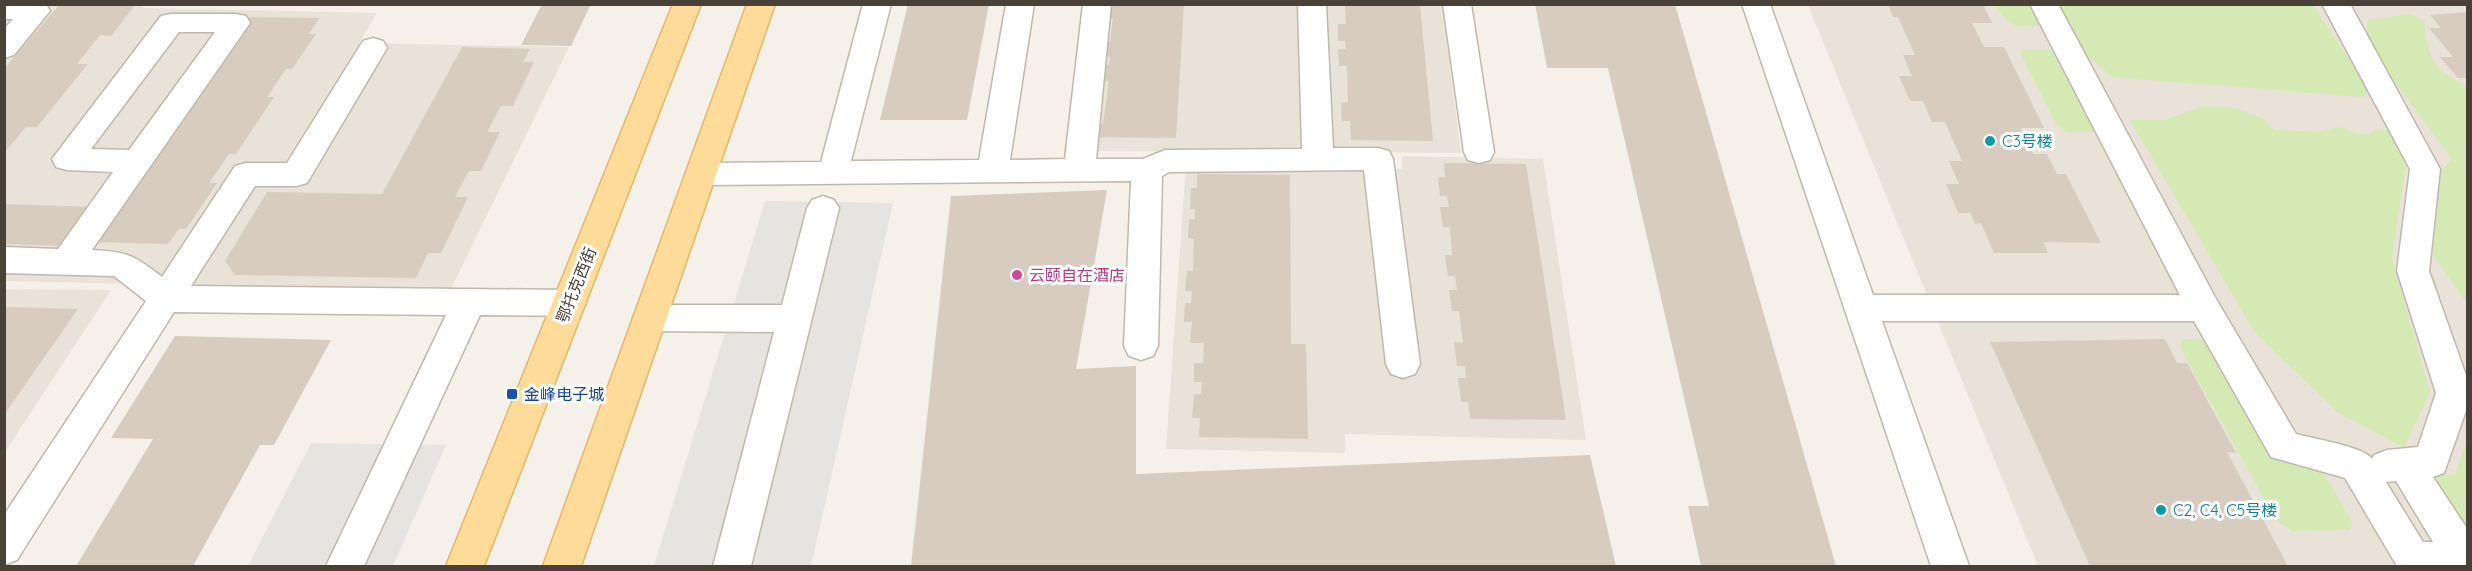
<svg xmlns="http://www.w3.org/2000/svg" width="2472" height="571" viewBox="0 0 2472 571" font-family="Quicksand,'Noto Sans SC',sans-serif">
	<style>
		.residential { fill: #e9e2d8 }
		.green { fill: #d4e9b3 }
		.parking { fill: #e6e4e1 }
		.building { fill: #d7ccbf }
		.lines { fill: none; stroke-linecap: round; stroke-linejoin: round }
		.minor-casing { stroke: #c1b8ac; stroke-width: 3 }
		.major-casing { stroke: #e5b768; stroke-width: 3 }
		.minor { fill: #fff; fill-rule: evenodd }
		.major { fill: #fedb99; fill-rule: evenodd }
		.culture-dot { fill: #0f9aa8; stroke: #fff; stroke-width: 2 }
		.hotel-dot { fill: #d1479c; stroke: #fff; stroke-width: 2 }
		.transit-dot { fill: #1a4fb4; stroke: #fff; stroke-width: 2 }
		.labels { text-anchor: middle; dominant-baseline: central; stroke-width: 6; stroke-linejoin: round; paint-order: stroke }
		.culture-label { font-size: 16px; fill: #0d838f; stroke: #fff; text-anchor: start }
		.hotel-label { font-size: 16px; fill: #b23c85; stroke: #fff; text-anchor: start }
		.street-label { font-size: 16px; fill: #494138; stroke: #fff }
		.transit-label { font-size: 16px; fill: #164399; stroke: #fff; text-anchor: start }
	</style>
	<rect width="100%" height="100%" fill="#f5f1ea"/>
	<path class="residential" d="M 145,4 L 143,8 L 377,13 L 359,43 L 569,47 L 450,291 L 5,281 L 5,5 Z
		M 1101,5 L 1442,5 L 1461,153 L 1085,151 Z
		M 1808,5 L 2467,5 L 2467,566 L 2038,566 Z
		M 1402,156 L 1543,159 L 1586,440 L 1345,434 L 1345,453 L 1166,449 L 1186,164 L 1402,169 Z
		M 4,289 L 111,290 L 5,452 L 4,452 Z"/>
	<path class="green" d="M 1996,5 L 2036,5 L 2044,20 L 2039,26 C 2014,26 2008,28 1996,5 Z
		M 2055,5 L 2313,5 L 2371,92 L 2362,97 L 2112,77 L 2086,55 Z
		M 2409,14 L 2424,21 C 2427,58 2433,69 2467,87 L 2467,303 L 2433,255 L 2436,177 L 2452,159 L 2365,42 L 2368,20 Z
		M 2023,49 L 2054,49 L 2097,132 L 2067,132 L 2057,125 L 2021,55 Z
		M 2204,106 L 2234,108 L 2262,118 L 2275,130 L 2317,132 L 2342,126 L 2354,133 L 2369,135 L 2375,130 L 2387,130 L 2407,156 L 2392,259 L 2430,392 L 2404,448 L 2337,412 L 2254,331 L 2130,120 L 2165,120 Z
		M 2183,339 L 2215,340 L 2317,462 L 2353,523 L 2349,530 L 2292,531 L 2276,520 L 2180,347 Z
		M 2467,440 L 2467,523 L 2456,523 L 2425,475 L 2455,475 Z"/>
	<path class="parking" d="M 765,201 L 893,203 L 811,566 L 654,566 Z
		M 311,443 L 446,445 L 393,566 L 248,566 Z"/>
	<path class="building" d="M 60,4 L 136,4 L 111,36 L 100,35 L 77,64 L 88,64 L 37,127 L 26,127 L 4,153 L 4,69 Z
		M 542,4 L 591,4 L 571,46 L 521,45 Z
		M 908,4 L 989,4 L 967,120 L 880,120 Z
		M 1108,4 L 1184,4 L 1176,138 L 1095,137 L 1098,124 L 1103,124 L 1109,81 L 1101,81 L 1102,65 L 1109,65 L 1110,57 L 1102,56 L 1104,42 L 1110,42 L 1113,18 L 1106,18 Z
		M 1535,4 L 1675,4 L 1836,566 L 1701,566 L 1688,506 L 1709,506 L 1608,68 L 1547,68 Z
		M 1888,4 L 1983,4 L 1992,23 L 1972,23 L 1984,47 L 2004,47 L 2044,128 L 2021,128 L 2033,154 L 2047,154 L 2057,174 L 2066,174 L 2101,243 L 2043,242 L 2048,253 L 1994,253 L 1981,223 L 1975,224 L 1971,213 L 1958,213 L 1946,184 L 1959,184 L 1949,161 L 1962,161 L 1945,122 L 1932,122 L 1923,101 L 1910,101 L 1899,76 L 1912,76 L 1903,55 L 1915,55 L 1898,17 L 1893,17 Z
		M 1345,5 L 1420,5 L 1433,141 L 1351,140 L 1350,121 L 1342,121 L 1341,103 L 1348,102 L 1347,66 L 1339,66 L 1338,49 L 1346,49 L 1345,41 L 1338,41 L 1338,24 L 1346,24 Z
		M 2468,12 L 2468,78 L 2458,78 L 2440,57 L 2453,57 L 2429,28 L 2441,28 L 2430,15 Z
		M 250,17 L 319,18 L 309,34 L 316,34 L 292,69 L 286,69 L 267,97 L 274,97 L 236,154 L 229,154 L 209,183 L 217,183 L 186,229 L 179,229 L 168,244 L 88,242 Z
		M 462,47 L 530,49 L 523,62 L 534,62 L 513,106 L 501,106 L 487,132 L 500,132 L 481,171 L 469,171 L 455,197 L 468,197 L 441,253 L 428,253 L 416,278 L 235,275 L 225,261 L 267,192 L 382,194 Z
		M 1444,163 L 1526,164 L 1566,420 L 1470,419 L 1468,402 L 1461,402 L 1458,378 L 1466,378 L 1465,366 L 1457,366 L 1454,342 L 1463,343 L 1459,311 L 1452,311 L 1449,290 L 1457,290 L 1455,276 L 1448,276 L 1445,255 L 1452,255 L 1450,227 L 1443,227 L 1440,207 L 1449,207 L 1447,196 L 1440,196 L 1438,177 L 1445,177 Z
		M 1197,174 L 1290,175 L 1291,344 L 1306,344 L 1308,439 L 1199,437 L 1200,418 L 1192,418 L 1194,394 L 1201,394 L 1202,382 L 1194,382 L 1194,363 L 1203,363 L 1204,343 L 1190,343 L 1192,322 L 1184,322 L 1185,303 L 1191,303 L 1192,291 L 1185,291 L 1187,271 L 1193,271 L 1194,239 L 1188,238 L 1189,219 L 1195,219 L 1195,209 L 1190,209 L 1191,188 L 1197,188 Z
		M 1107,190 L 1076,369 L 1136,366 L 1136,474 L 1590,455 L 1616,566 L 911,566 L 951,196 Z
		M 4,204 L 96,207 L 67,246 L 4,244 Z
		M 4,307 L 78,309 L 4,415 Z
		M 175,336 L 331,340 L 274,445 L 260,445 L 193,566 L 76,566 L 153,439 L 111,438 Z
		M 2165,339 L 2177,363 L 2187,363 L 2236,453 L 2227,452 L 2288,566 L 2090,566 L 1990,342 Z"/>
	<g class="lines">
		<g class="minor-casing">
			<path id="minor" d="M 4,4 L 46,4 L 50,11 L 14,55 L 4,58 L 4,29 L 13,19 L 4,19 Z
				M 863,4 L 891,4 L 851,161 L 979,160 L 1006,4 L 1034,4 L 1010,160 L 1065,159 L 1083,4 L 1111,4 L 1096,159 L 1143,159 L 1165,150 L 1302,149 L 1298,4 L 1326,4 L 1333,148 L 1378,148 L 1389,151 L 1393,159 L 1420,364 L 1415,374 L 1403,378 L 1391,374 L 1386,364 L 1364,170 L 1169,172 L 1162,176 L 1158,346 L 1153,356 L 1141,360 L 1129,356 L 1124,346 L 1131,181 L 701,185 L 690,182 L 686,174 L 690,166 L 701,163 L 821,162 Z
				M 1443,4 L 1471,4 L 1494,152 L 1490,160 L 1479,163 L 1468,160 L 1464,152 Z
				M 1742,4 L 1770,4 L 1873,295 L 2180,295 L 2030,4 L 2058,4 L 2216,299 L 2296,434 C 2311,438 2365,447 2372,459 L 2374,455 L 2387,450 L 2418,447 L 2436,393 L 2397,271 L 2410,169 L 2322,4 L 2350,4 L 2440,169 L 2429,271 L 2468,381 L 2468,405 L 2444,473 L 2433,477 L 2468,530 L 2468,566 L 2397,566 L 2345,478 L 2271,457 L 2194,321 L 1882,321 L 1969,566 L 1931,566 ZM 2396,481 L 2433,542 L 2423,542 L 2386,482 Z
				M 171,14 L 236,14 L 246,16 L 250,23 L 92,250 C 129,252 133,255 162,277 L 235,166 L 246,163 L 287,163 L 363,41 L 373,38 L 383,41 L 387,48 L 307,183 L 296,186 L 255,186 L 191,286 L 569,290 L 581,294 L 586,303 L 581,312 L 569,316 L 480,315 L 364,566 L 326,566 L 446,315 L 174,312 L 17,560 L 4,565 L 4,515 L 146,301 L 114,276 L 4,273 L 4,247 L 58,249 L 113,172 L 67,170 L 56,167 L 52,159 L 161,16 ZM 179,32 L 215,32 L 129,150 L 91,149 Z
				M 823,196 L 834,200 L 839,208 L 751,566 L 713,566 L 774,332 L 650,331 L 638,328 L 633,318 L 638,308 L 650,305 L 782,305 L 807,208 L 812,200 Z"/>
		</g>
		<g class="major-casing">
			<path id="major" d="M 673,4 L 701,4 L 484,566 L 446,566 Z
				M 747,4 L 775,4 L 581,566 L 543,566 Z"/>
		</g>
		<use href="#minor" class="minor"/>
		<use href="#major" class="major"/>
	</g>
	<g class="culture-dot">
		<circle cx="1990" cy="141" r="6"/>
		<circle cx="2161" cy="510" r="6"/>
	</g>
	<circle class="hotel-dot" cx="1017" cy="275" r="6"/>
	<rect class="transit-dot" x="506" y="388" width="12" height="12" rx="3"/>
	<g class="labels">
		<g class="culture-label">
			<text x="2002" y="141">C3号楼</text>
			<text x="2173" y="510">C2, C4, C5号楼</text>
		</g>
		<g class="hotel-label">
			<text x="1029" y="275">云颐自在酒店</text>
		</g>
		<g class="street-label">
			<text transform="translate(576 285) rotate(-68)">鄂托克西街</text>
		</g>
		<g class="transit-label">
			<text x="524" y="394">金峰电子城</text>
		</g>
	</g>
	<rect width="2472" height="571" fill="none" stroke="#494138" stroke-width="12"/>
</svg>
